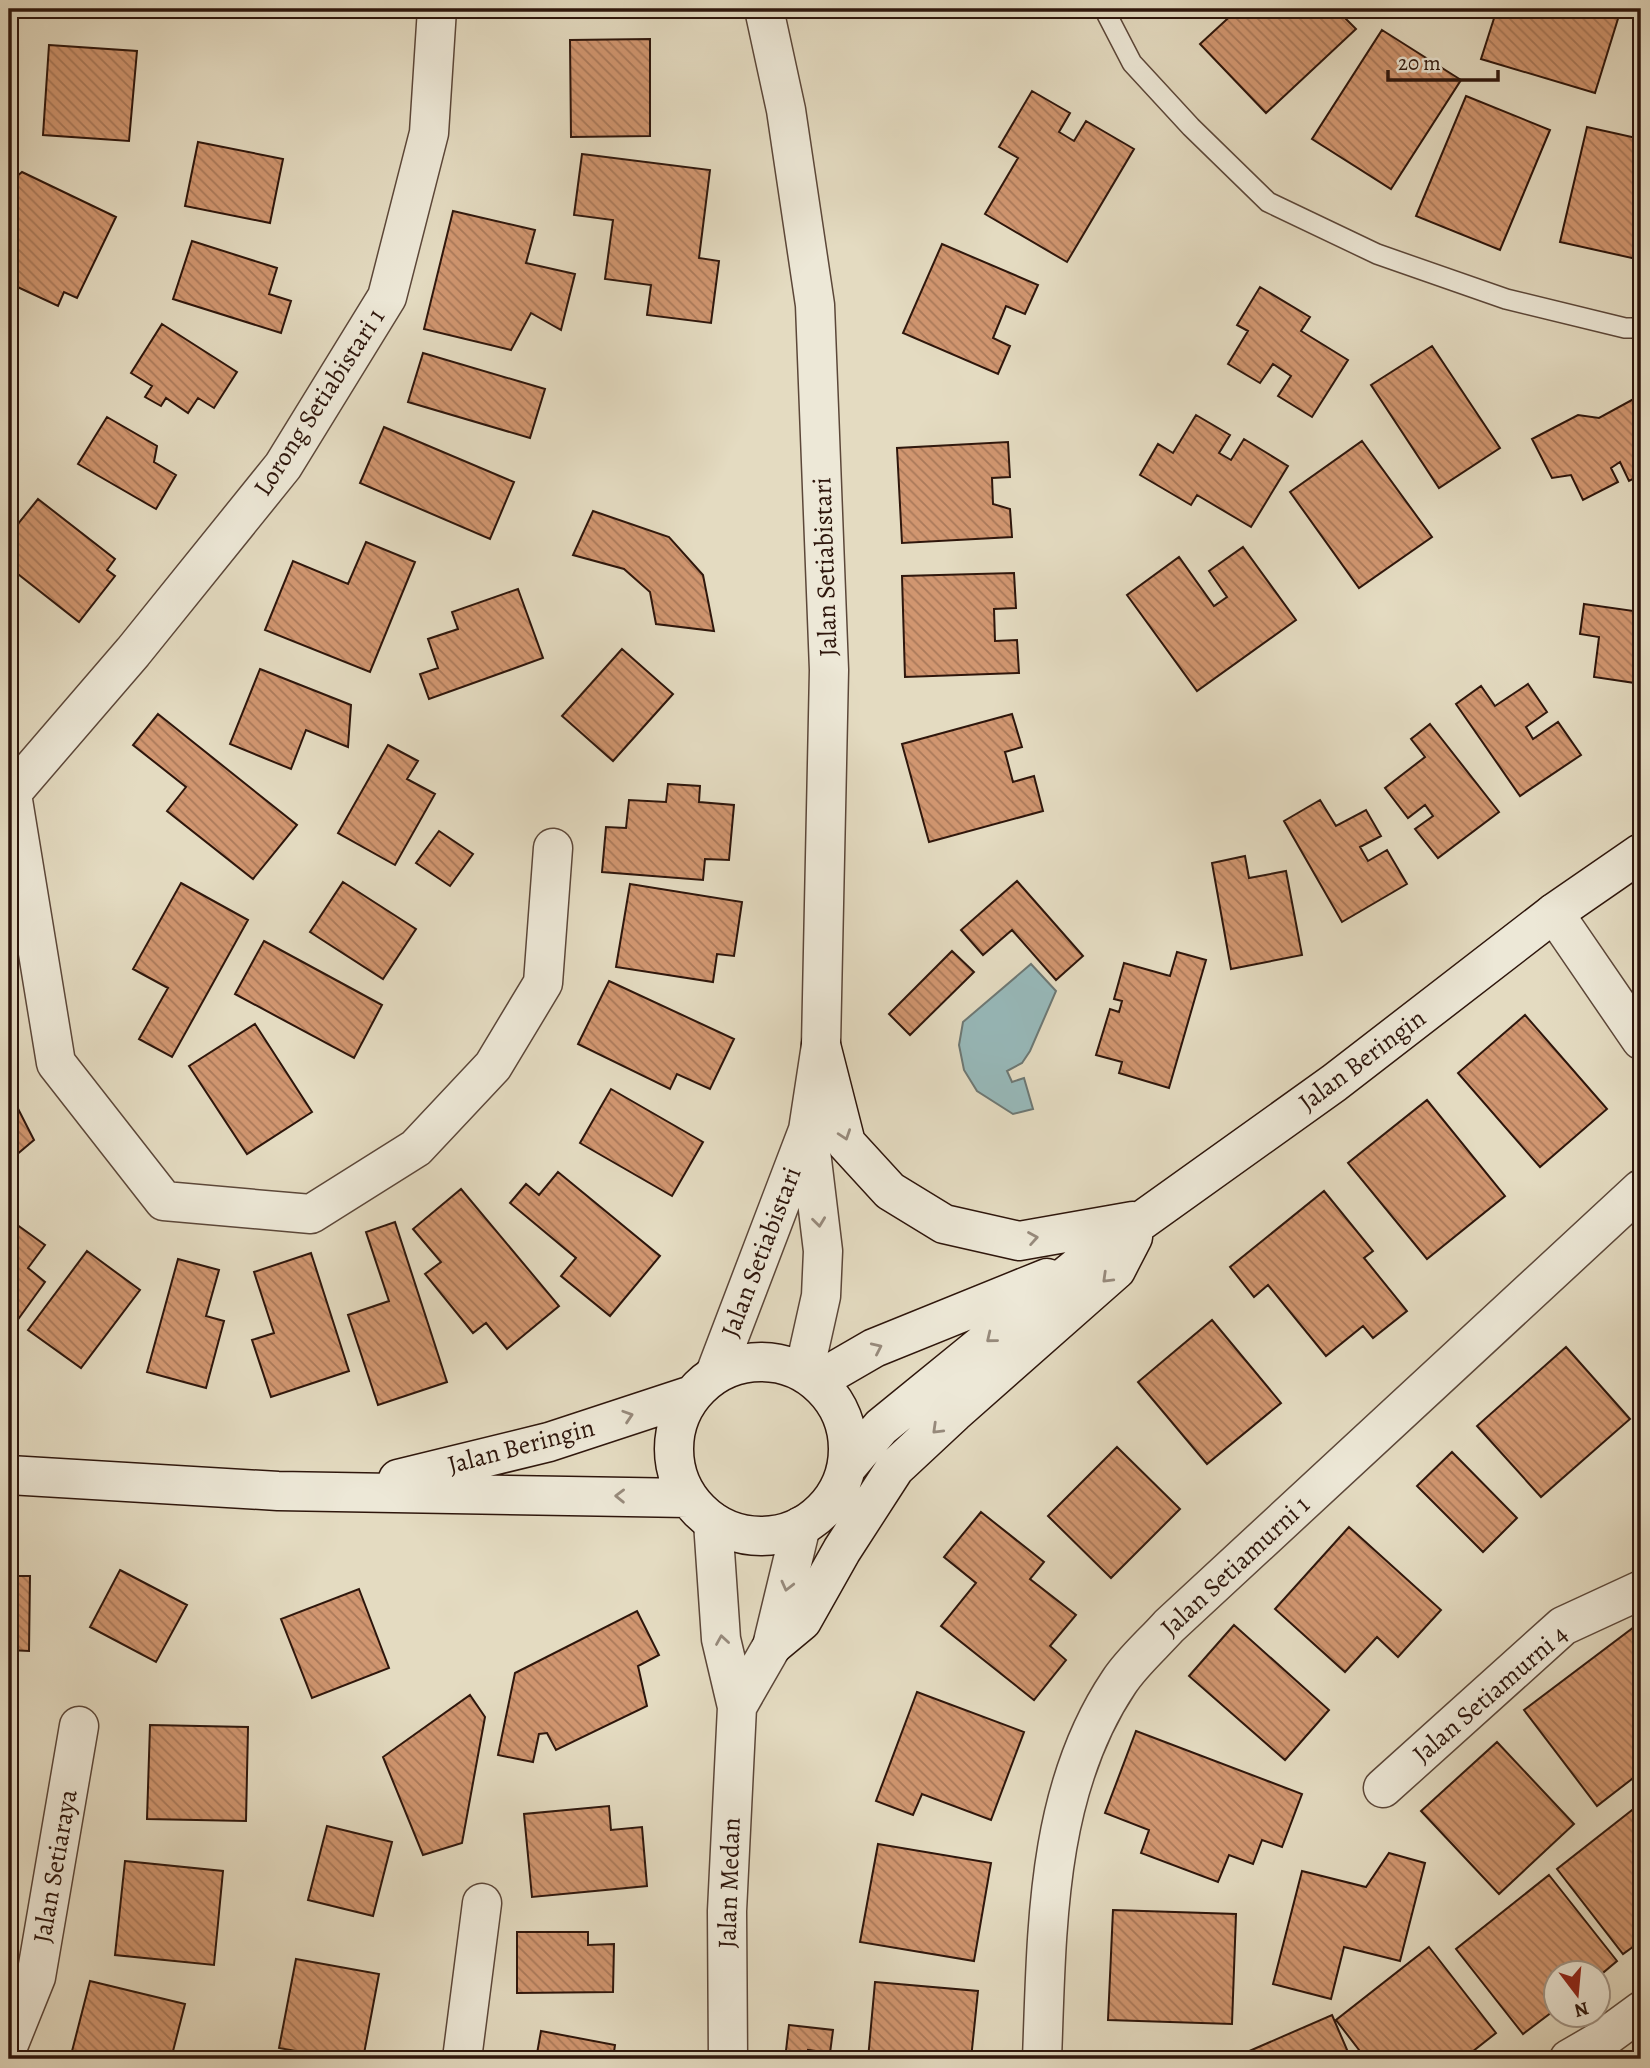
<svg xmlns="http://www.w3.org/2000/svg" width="1650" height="2068" viewBox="0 0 1650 2068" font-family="Alegreya,serif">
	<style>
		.water { fill: #97b9ba; stroke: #6d7874; stroke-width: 2 }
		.building { fill: url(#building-back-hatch); stroke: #2e160c; stroke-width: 2 }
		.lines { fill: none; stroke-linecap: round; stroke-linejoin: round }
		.lane-casing { stroke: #5c4739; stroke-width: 22 }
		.street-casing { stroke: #5c4739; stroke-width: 41 }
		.secondary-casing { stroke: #2e160c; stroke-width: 41 }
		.lane { stroke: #ede8d7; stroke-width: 19 }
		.street { stroke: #ede8d7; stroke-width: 38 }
		.secondary { stroke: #ede8d7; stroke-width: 38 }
		.oneway { stroke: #978a7c }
		.labels { text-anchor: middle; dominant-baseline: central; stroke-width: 6; stroke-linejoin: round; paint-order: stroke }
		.street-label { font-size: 26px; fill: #2e160c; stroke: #ede8d7 }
	</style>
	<defs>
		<pattern id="building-back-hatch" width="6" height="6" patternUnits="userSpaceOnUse" patternTransform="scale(1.75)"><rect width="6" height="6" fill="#d19670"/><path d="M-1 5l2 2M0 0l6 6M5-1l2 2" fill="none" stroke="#aa795a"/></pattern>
	</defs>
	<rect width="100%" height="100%" fill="#e4dbc1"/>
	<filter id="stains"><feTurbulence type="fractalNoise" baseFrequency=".00286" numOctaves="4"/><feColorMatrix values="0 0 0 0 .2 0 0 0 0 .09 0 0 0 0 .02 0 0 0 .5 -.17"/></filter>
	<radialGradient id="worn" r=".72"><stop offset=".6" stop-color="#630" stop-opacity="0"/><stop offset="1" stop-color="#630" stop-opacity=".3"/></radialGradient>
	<path class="water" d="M 1031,964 L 1056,991 L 1030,1051 L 1022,1063 L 1007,1071 L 1012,1082 L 1024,1078 L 1033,1109 L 1013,1114 L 977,1091 L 964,1070 L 959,1045 L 963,1022 Z"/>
	<path class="building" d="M 256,9 L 352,9 L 351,17 L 256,13 Z
		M 473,9 L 618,9 L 618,16 L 473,12 Z
		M 1238,9 L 1336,9 L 1356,29 L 1266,113 L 1200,44 Z
		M 1497,9 L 1621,9 L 1595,93 L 1481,59 Z
		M 1382,30 L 1461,80 L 1391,189 L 1312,139 Z
		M 650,39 L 650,136 L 571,137 L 570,40 Z
		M 49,45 L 137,51 L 129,141 L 43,135 Z
		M 1032,91 L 1070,113 L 1059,132 L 1074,141 L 1086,121 L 1134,149 L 1067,262 L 985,214 L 1018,158 L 999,147 Z
		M 1466,96 L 1550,130 L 1500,250 L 1416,216 Z
		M 1587,127 L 1641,139 L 1641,260 L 1560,242 Z
		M 198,142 L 283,159 L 270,223 L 185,206 Z
		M 582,154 L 710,170 L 699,258 L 719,261 L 711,323 L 647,315 L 651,285 L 605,279 L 613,220 L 574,215 Z
		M 22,172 L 116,217 L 77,298 L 64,292 L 58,306 L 9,283 L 9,183 Z
		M 453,211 L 535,230 L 526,263 L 575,274 L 561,330 L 531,313 L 511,350 L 424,329 Z
		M 192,241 L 277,268 L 269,294 L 291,301 L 281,333 L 173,299 Z
		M 942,244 L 1038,285 L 1025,314 L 1006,306 L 993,338 L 1010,346 L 998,374 L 903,333 Z
		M 1260,287 L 1310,317 L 1301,331 L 1348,360 L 1312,417 L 1278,396 L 1291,376 L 1273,364 L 1260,383 L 1228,364 L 1248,331 L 1237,325 Z
		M 162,324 L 237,372 L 214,408 L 198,398 L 188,413 L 166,398 L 161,406 L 145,397 L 152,386 L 131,373 Z
		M 1432,346 L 1500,448 L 1439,488 L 1371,385 Z
		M 423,353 L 545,389 L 530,438 L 408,402 Z
		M 1641,395 L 1641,475 L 1629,481 L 1620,462 L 1611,468 L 1618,482 L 1583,500 L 1571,475 L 1552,478 L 1532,439 L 1578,415 L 1599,418 Z
		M 1196,415 L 1230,435 L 1219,453 L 1231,460 L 1244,439 L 1288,466 L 1251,527 L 1197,495 L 1191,505 L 1140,475 L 1158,444 L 1173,453 Z
		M 107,417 L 157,446 L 154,462 L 176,475 L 156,509 L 78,464 Z
		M 384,427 L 514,482 L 490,539 L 360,483 Z
		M 1362,441 L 1432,537 L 1359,588 L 1290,492 Z
		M 1008,442 L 1010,477 L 992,478 L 993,504 L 1010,509 L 1012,537 L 902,543 L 897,448 Z
		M 38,499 L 115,559 L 107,570 L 115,576 L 79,622 L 9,567 L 9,535 Z
		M 593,511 L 669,537 L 703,575 L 714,631 L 656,624 L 650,592 L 624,569 L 573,555 Z
		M 366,542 L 415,562 L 370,672 L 265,630 L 293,561 L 348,584 Z
		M 1243,547 L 1296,620 L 1197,691 L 1127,595 L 1179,557 L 1214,606 L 1227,597 L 1209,571 Z
		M 1014,573 L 1016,608 L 994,609 L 995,641 L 1017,640 L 1019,673 L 905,677 L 902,576 Z
		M 518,589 L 543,658 L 429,699 L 420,674 L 438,668 L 428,639 L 458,629 L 452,612 Z
		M 1584,604 L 1641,612 L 1641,668 L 1637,667 L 1635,683 L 1594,677 L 1599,637 L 1580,634 Z
		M 622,649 L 673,694 L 613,761 L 562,716 Z
		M 260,669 L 351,705 L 348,747 L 306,730 L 291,769 L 230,744 Z
		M 1528,684 L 1547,712 L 1526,727 L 1533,739 L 1558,722 L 1581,755 L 1520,796 L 1456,704 L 1481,686 L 1495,706 Z
		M 158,714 L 297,825 L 253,879 L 167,811 L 186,787 L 133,745 Z
		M 1012,714 L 1022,747 L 1005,752 L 1013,782 L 1034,776 L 1043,811 L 929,842 L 902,744 Z
		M 1430,724 L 1499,812 L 1438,858 L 1415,829 L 1433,816 L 1425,805 L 1408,818 L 1385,788 L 1425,757 L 1411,739 Z
		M 388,745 L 418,761 L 407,779 L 435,794 L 395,865 L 338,833 Z
		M 668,784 L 700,786 L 699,802 L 734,805 L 729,860 L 705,859 L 703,880 L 602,872 L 606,827 L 626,828 L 629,800 L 666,802 Z
		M 1320,800 L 1336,826 L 1366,810 L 1381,836 L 1360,847 L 1368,861 L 1387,850 L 1407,884 L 1342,922 L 1284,821 Z
		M 439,831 L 473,854 L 450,886 L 416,863 Z
		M 1245,856 L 1249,878 L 1286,871 L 1302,955 L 1231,969 L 1212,863 Z
		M 1017,881 L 1083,956 L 1056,980 L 1012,930 L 983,955 L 961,930 Z
		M 343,882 L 416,929 L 383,979 L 310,932 Z
		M 181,883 L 248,920 L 172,1057 L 139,1039 L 168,988 L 133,969 Z
		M 630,884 L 742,902 L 734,956 L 717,954 L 713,982 L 616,967 Z
		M 264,941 L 382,1005 L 354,1058 L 235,994 Z
		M 952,951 L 974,972 L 910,1035 L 889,1014 Z
		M 1177,952 L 1206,960 L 1169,1088 L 1119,1073 L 1122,1062 L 1096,1055 L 1110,1009 L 1119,1012 L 1122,1001 L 1114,999 L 1124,963 L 1170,976 Z
		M 609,981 L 734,1039 L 710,1089 L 677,1074 L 670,1089 L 578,1044 Z
		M 1525,1015 L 1607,1109 L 1540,1167 L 1458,1073 Z
		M 255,1024 L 312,1112 L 247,1154 L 189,1066 Z
		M 611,1089 L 703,1142 L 672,1196 L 580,1143 Z
		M 9,1091 L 34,1140 L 9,1161 Z
		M 1427,1100 L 1505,1196 L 1427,1259 L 1348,1163 Z
		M 558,1172 L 660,1256 L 610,1316 L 561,1276 L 576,1258 L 510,1203 L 526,1184 L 539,1195 Z
		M 461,1189 L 559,1306 L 507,1349 L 486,1323 L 473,1333 L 425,1274 L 441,1262 L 413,1229 Z
		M 1324,1191 L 1373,1251 L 1364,1258 L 1407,1311 L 1373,1338 L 1363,1326 L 1326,1356 L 1268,1285 L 1254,1297 L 1230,1267 Z
		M 9,1219 L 45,1245 L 28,1268 L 45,1282 L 9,1332 Z
		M 395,1222 L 447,1382 L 378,1405 L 348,1315 L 389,1301 L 366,1232 Z
		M 87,1251 L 140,1290 L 81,1368 L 28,1330 Z
		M 311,1253 L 349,1371 L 271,1397 L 252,1340 L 274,1333 L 254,1272 Z
		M 178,1259 L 219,1270 L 206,1316 L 224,1321 L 206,1388 L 147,1372 Z
		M 1212,1320 L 1281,1403 L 1207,1464 L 1138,1382 Z
		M 1566,1347 L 1630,1419 L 1541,1497 L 1477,1426 Z
		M 1117,1447 L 1180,1509 L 1111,1578 L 1048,1516 Z
		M 1452,1452 L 1517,1518 L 1483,1552 L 1417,1486 Z
		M 981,1512 L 1044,1562 L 1030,1579 L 1076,1615 L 1050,1646 L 1066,1660 L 1034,1700 L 941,1626 L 976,1583 L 944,1557 Z
		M 1349,1527 L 1441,1610 L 1398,1657 L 1377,1637 L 1345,1672 L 1275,1609 Z
		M 120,1570 L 187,1605 L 156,1662 L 90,1627 Z
		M 9,1576 L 30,1576 L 29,1651 L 9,1650 Z
		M 359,1589 L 389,1668 L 312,1698 L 281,1619 Z
		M 637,1611 L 659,1655 L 638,1666 L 647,1706 L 556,1750 L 547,1733 L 539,1734 L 533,1762 L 498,1755 L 515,1673 Z
		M 1638,1624 L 1641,1629 L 1641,1660 L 1635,1665 L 1641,1672 L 1641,1772 L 1597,1806 L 1524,1710 Z
		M 1234,1625 L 1329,1710 L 1285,1760 L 1189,1676 Z
		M 917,1692 L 1024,1732 L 991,1820 L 922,1794 L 913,1815 L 876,1801 Z
		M 470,1695 L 485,1717 L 462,1843 L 423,1855 L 383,1757 Z
		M 150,1725 L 248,1727 L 246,1821 L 147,1819 Z
		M 1136,1731 L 1302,1794 L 1282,1847 L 1262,1840 L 1253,1864 L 1229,1855 L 1218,1882 L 1141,1853 L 1149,1830 L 1105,1813 Z
		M 1497,1742 L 1574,1824 L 1499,1894 L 1421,1811 Z
		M 1641,1803 L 1641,1941 L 1623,1954 L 1557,1869 Z
		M 609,1806 L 611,1830 L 642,1827 L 647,1886 L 532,1897 L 524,1814 Z
		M 327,1826 L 392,1842 L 373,1916 L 308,1900 Z
		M 878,1844 L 991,1863 L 974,1961 L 860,1942 Z
		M 1389,1853 L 1425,1863 L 1400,1961 L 1344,1947 L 1331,1999 L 1273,1984 L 1302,1871 L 1366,1887 Z
		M 125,1861 L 223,1871 L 214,1965 L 115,1955 Z
		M 1549,1875 L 1617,1961 L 1598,1977 L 1598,1974 L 1556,1974 L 1556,2009 L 1523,2034 L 1456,1949 Z
		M 1113,1910 L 1236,1914 L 1232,2024 L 1108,2020 Z
		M 517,1932 L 588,1932 L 588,1945 L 614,1944 L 613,1992 L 517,1993 Z
		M 1429,1947 L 1496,2033 L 1463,2059 L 1366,2059 L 1336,2020 Z
		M 296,1959 L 379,1974 L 363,2059 L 340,2059 L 279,2048 Z
		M 90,1981 L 185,2004 L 171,2059 L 70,2059 Z
		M 875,1982 L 978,1991 L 971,2059 L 868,2059 Z
		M 1332,2015 L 1351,2059 L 1231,2059 Z
		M 789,2025 L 833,2030 L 830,2053 L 808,2050 L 807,2059 L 785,2059 Z
		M 541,2031 L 615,2045 L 613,2059 L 536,2059 Z"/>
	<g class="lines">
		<g class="lane-casing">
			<path id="lane" d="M 1104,9 L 1132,63 L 1191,127 L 1268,202 L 1377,254 L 1506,299 L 1625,328 L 1641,328"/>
		</g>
		<g class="street-casing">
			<path id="street" d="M 12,794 L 56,1063 L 164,1201 L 311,1214 L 416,1148 L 493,1066 L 543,983 L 553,848
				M 9,796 L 133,652 L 283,466 L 387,297 L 429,133 L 437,9
				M 1554,913 L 1641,1040
				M 804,1372 L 821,1296 L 823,1251 L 809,1135
				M 715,1374 L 808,1130 L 821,1045 L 829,670 L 815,305 L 786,110 L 764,9
				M 713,1522 L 721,1639 L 737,1707 L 727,1911 L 728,2059
				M 737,1707 L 772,1646 L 801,1526
				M 1383,1788 L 1563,1626 L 1641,1590
				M 9,2044 L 36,1977 L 79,1726
				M 462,2059 L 482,1903
				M 1042,2059 C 1047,1931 1045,1792 1119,1682 C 1132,1662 1153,1644 1169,1626 L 1641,1189
				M 1569,2059 L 1600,2041 L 1641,2011"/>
		</g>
		<g class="secondary-casing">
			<path id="secondary" d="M 821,1045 L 846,1143 L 890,1191 L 944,1224 L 1019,1241 L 1133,1221
				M674 1449a87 87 0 1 1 174 0a87 87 0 1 1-174 0Z
				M 817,1381 L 874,1348 L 1047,1278
				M 847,1467 L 881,1427 L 1081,1264 L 1334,1083 L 1554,913 L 1641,853
				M 9,1475 L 278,1491 L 688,1498
				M 398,1479 L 549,1442 L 692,1395
				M 772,1646 L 802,1621 L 842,1550 L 895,1468 L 954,1413 L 1116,1270 L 1133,1237"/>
		</g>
		<use href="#lane" class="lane"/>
		<use href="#street" class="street"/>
		<use href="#secondary" class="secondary"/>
	</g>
	<defs><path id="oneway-chevron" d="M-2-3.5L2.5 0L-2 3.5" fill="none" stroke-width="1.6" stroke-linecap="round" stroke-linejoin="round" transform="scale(1.75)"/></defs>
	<g class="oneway">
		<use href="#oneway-chevron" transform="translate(845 1135) rotate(71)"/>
		<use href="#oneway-chevron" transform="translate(819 1222) rotate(83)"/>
		<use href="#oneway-chevron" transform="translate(1033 1238) rotate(-10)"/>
		<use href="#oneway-chevron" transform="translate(1107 1278) rotate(136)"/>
		<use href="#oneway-chevron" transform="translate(991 1338) rotate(141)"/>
		<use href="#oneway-chevron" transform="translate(877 1348) rotate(-25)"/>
		<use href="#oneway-chevron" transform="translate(628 1416) rotate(-18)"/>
		<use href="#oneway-chevron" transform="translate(937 1429) rotate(136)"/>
		<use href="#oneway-chevron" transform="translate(620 1496) rotate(-179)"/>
		<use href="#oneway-chevron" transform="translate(787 1586) rotate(104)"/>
		<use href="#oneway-chevron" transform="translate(722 1640) rotate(-99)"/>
	</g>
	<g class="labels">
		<g class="street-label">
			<text transform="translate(319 402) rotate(-57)">Lorong Setiabistari 1</text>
			<text transform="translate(825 567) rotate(-92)">Jalan Setiabistari</text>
			<text transform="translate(1362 1060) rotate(-37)">Jalan Beringin</text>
			<text transform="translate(761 1252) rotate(-69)">Jalan Setiabistari</text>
			<text transform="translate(521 1446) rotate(-15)">Jalan Beringin</text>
			<text transform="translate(1235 1566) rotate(-43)">Jalan Setiamurni 1</text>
			<text transform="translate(1490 1694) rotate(-41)">Jalan Setiamurni 4</text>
			<text transform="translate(55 1866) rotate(-80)">Jalan Setiaraya</text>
			<text transform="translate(729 1883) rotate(-88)">Jalan Medan</text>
		</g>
	</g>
	<rect width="1650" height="2068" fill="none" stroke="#e4dbc1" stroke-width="35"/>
	<rect x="10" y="10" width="1629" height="2047" fill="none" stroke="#2e160c" stroke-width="3.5"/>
	<rect x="18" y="18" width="1615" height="2033" fill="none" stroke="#2e160c" stroke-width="2"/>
	<g transform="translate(1577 1994) rotate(164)"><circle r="33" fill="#ede8d7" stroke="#a19486" stroke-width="2"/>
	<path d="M0-5L12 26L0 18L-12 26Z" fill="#8f2418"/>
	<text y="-10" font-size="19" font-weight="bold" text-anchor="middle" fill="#2e160c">N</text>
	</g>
	<path d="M1388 70v10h110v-10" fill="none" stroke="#2e160c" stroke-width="3.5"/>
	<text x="1398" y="70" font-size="21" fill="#2e160c" stroke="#ede8d7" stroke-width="5" paint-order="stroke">20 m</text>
	<rect width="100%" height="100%" filter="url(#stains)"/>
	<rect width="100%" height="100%" fill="url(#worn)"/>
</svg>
